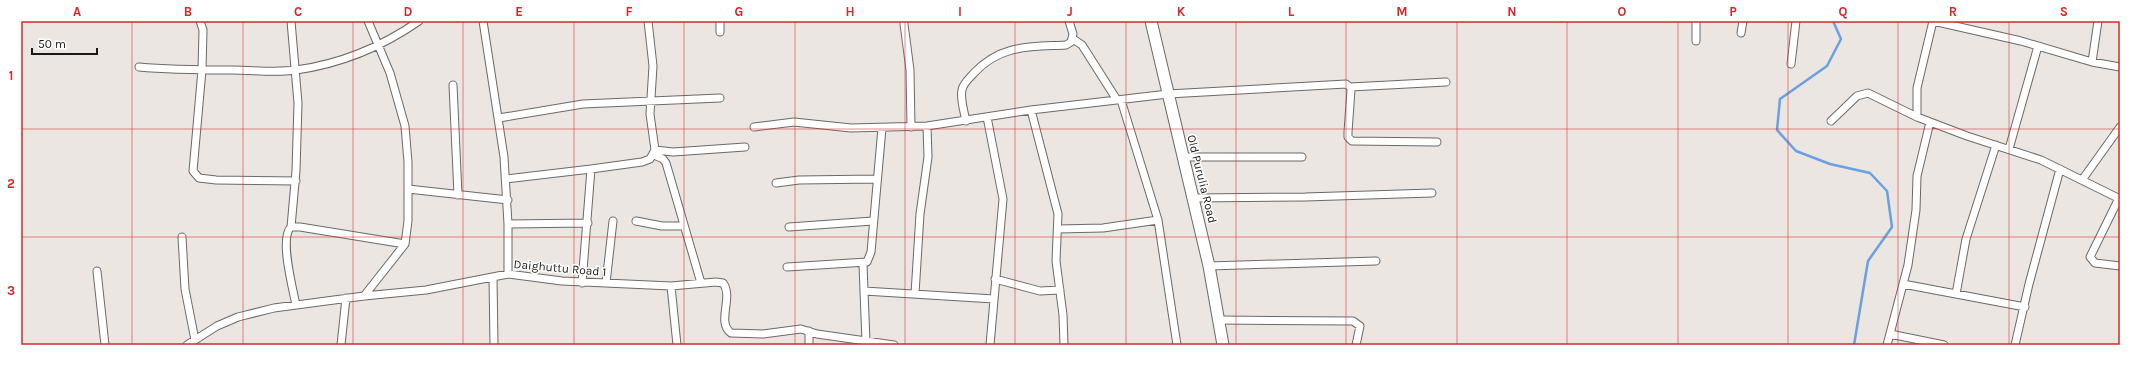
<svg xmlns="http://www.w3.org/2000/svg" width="2141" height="366" viewBox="0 0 2141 366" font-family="Karla,sans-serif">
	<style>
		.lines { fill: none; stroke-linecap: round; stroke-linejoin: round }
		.stream { stroke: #6aa0e1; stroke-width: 2.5 }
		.street-casing { stroke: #6d6965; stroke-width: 9 }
		.secondary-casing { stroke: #6d6965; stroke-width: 13 }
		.street { stroke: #fff; stroke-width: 7 }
		.secondary { stroke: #fff; stroke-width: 11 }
		.grid { fill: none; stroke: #d62828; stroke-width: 1; stroke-opacity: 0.55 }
		.labels { text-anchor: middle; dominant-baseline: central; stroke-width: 3; stroke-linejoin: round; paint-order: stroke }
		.street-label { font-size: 12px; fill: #1b1917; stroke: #fff }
		.neatline { fill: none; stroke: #d62828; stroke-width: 1.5 }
		.grid-label { font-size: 13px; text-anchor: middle; font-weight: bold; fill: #d62828 }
	</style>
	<rect width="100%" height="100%" fill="#ebe6e2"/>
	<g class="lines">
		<path class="stream" d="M 1833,21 L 1841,39 L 1827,66 L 1780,99 L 1777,130 L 1796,151 L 1830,164 L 1870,173 L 1887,191 L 1892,227 L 1868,261 L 1854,345"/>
		<g class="street-casing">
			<path id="street" d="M 200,21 L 203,30 L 202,70 L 193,171 L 199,178 L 216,180 L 296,181
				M 291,21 L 298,103 L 296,171 L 291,227
				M 483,21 L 504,157 L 508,224 L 508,274
				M 720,21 L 720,32
				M 1933,21 L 1917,88 L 1917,117 L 1967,136 L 2041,160 L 2120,199
				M 1933,21 L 2021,41 L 2092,62 L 2120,67
				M 904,24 L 910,70 L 911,127
				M 1741,33 L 1743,21
				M 1073,39 L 1082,45 L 1117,100 L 1121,100 L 1158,220 L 1177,345
				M 1696,41 L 1696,21
				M 2092,62 L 2098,21
				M 1791,64 L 1796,21
				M 139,67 C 170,70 201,70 232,70 C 254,70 275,73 296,70 C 340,64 383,46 419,21
				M 453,85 L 458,195
				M 1350,87 L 1446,82
				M 1031,110 L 1058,214 L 1056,261 L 1063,315 L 1064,345
				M 987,117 L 1003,199 L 990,345
				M 499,118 L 583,104 L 720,98
				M 966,121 C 964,111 960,99 962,90 C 963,83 970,78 974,73 C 1001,44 1030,47 1066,45 L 1071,42 L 1073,34 L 1069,21
				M 1831,121 L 1857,96 L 1868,93 L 1917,117
				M 754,127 L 794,122 L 851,128 L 927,126 L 1031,110 L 1168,94 L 1346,84 L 1350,87 L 1351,90 L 1348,132 L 1348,137 L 1352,141 L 1437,142
				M 2009,149 L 2038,46
				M 655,150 L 673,152 L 745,147
				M 654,155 L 663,159 L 666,163 L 701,283
				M 1183,157 L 1302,157
				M 506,179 L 591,169 L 642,162 L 650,159 L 655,150 L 650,114 L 653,66 L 648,21
				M 2082,180 L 2120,127
				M 776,183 L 799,180 L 877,179
				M 408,189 L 508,200
				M 1194,198 L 1305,197 L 1432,193
				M 2119,198 L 2090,257 L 2095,263 L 2120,266
				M 636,221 L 662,226 L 684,226
				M 508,224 L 588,223
				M 789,227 L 873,221
				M 1058,229 L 1103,228 L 1158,220
				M 182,237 L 185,289 L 195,340
				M 863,264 L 864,291
				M 1209,266 L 1376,261
				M 787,267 L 867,262 L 871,252 L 882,128
				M 97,271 L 105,345
				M 493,277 L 494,345
				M 995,279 L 1040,291 L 1060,290
				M 582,283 L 591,169
				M 606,283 L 613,221
				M 1903,284 L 2025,307
				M 671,286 L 677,345
				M 915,294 L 920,214 L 928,157 L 927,126
				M 1956,294 L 1966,239 L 1996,145
				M 364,296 L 405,244 L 408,221 L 408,162 L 405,126 L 390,73 L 368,21
				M 296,305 C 293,289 279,238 291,227 L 300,227 L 405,244
				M 1219,320 L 1353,321 L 1360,326 L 1356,345
				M 1890,334 L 1944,345
				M 866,342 L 864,291 L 994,299
				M 187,345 L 217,326 L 238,317 L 274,308 L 364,296 L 426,290 L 508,274 L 562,281 L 671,286 L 716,282 L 723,283 C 734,297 716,322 731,333 L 763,334 L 801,329 L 817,334 L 894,345
				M 341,345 L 346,298
				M 809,345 L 809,331
				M 1887,345 L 1908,265 L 1916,210 L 1917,176 L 1930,122
				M 2015,345 L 2029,284 L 2060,169"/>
		</g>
		<g class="secondary-casing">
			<path id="secondary" d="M 1151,21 L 1209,266 L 1223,345"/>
		</g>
		<use href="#street" class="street"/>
		<use href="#secondary" class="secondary"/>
	</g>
	<path class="grid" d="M 132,21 L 132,345M 243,21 L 243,345M 353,21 L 353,345M 463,21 L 463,345M 574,21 L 574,345M 684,21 L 684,345M 795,21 L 795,345M 905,21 L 905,345M 1015,21 L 1015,345M 1126,21 L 1126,345M 1236,21 L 1236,345M 1346,21 L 1346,345M 1457,21 L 1457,345M 1567,21 L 1567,345M 1678,21 L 1678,345M 1788,21 L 1788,345M 1898,21 L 1898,345M 2009,21 L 2009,345M 21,129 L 2120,129M 21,237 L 2120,237"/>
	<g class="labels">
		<g class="street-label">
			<text transform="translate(1202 179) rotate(76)">Old Purulia Road</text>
			<text transform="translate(560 268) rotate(5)">Daighuttu Road 1</text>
		</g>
	</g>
	<rect width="2141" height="366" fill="none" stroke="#ffffff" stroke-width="44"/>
	<path d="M32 48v6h65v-6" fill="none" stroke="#1b1917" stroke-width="2"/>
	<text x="38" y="48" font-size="12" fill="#1b1917" stroke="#ffffff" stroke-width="3" paint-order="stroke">50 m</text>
	<rect x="22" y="22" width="2097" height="322" class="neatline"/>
	<g class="grid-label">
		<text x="77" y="16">A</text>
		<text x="188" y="16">B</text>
		<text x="298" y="16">C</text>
		<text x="408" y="16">D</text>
		<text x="519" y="16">E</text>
		<text x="629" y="16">F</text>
		<text x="739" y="16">G</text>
		<text x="850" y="16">H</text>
		<text x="960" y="16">I</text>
		<text x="1070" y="16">J</text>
		<text x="1181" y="16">K</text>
		<text x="1291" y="16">L</text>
		<text x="1402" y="16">M</text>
		<text x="1512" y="16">N</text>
		<text x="1622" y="16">O</text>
		<text x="1733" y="16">P</text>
		<text x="1843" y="16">Q</text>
		<text x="1953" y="16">R</text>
		<text x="2064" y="16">S</text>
		<text x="11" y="80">1</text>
		<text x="11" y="188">2</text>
		<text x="11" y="295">3</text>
	</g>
</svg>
